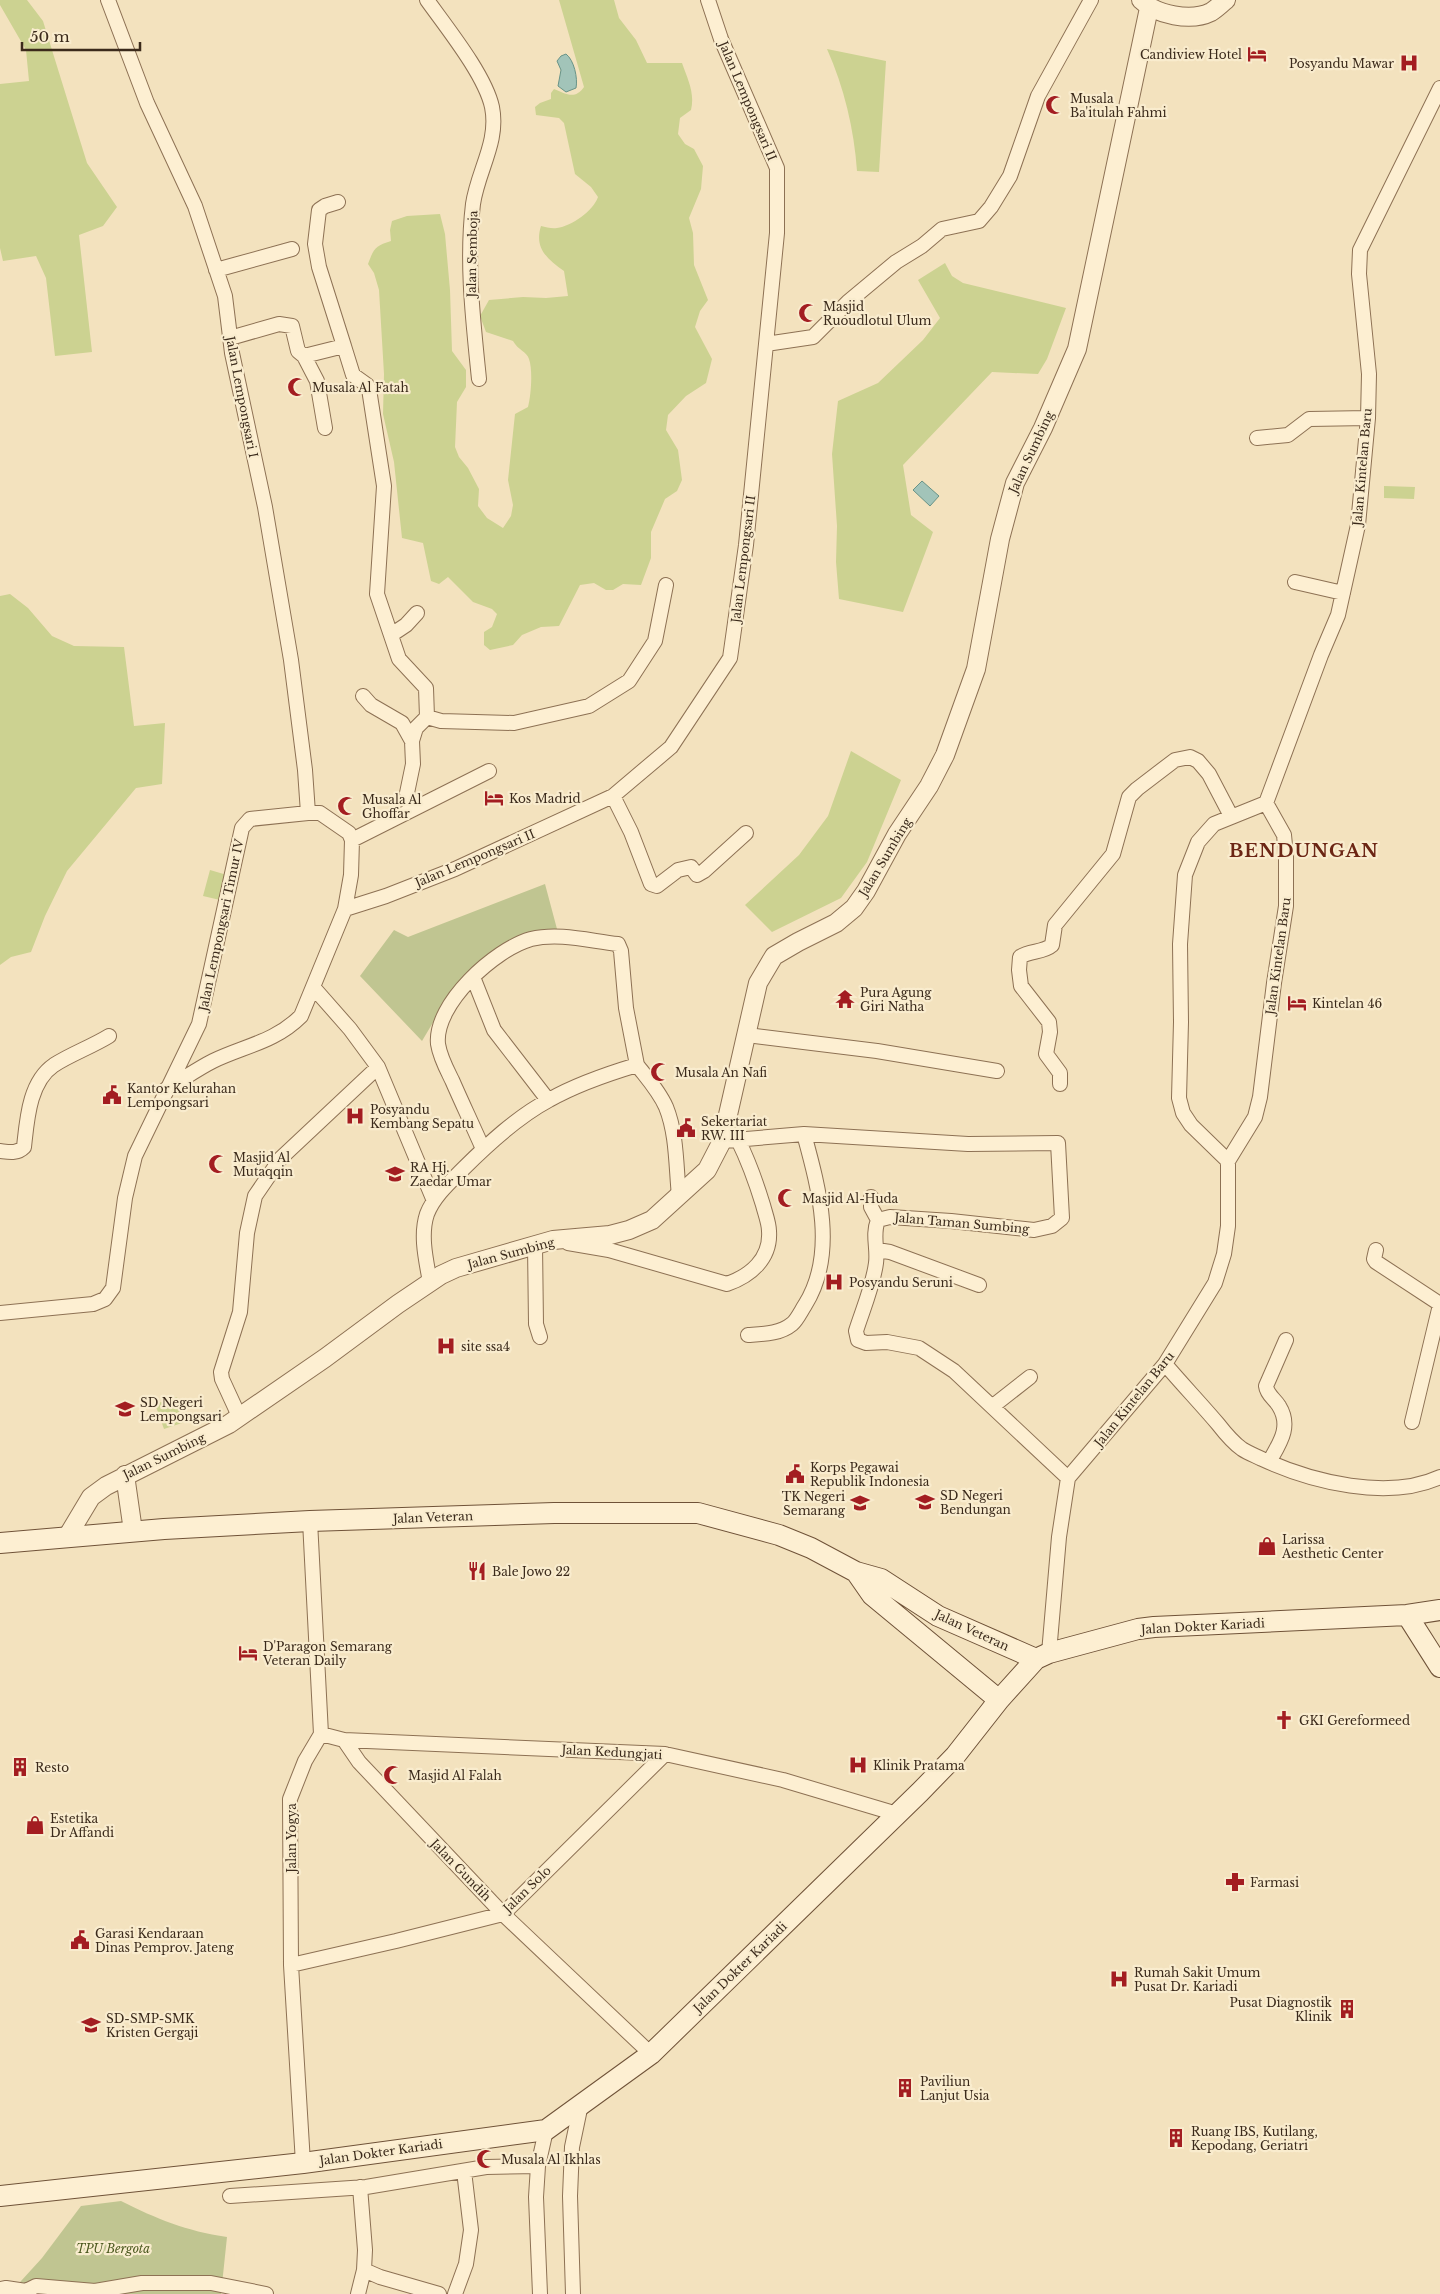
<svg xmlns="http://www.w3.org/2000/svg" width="1440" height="2294" viewBox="0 0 1440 2294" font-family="'Libre Baskerville',serif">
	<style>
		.green { fill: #ccd291 }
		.cemetery { fill: #c0c591 }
		.water { fill: #a2c4b9; stroke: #689387 }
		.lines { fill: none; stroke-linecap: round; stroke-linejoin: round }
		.minor-casing { stroke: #8d7154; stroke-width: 16 }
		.tertiary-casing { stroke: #8d7154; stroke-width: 20 }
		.secondary-casing { stroke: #6f5238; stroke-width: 22 }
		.minor { stroke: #fdefd2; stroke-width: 14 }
		.tertiary { stroke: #fdefd2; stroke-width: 18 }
		.secondary { stroke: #fdefd2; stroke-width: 20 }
		.labels { text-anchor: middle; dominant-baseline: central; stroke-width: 4.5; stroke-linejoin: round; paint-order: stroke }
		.poi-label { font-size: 12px; fill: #3b2a1b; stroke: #f9ecce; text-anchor: start }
		.street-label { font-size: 12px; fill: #3b2a1b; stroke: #f9ecce }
		.park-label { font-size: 12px; font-style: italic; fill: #4c591f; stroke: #f9ecce }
		.district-label { font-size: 18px; font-weight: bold; letter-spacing: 1px; fill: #6c2615; stroke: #f9ecce }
	</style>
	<rect width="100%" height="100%" fill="#f3e2be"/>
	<path class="green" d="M 0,0 L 27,0 L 43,21 L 87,163 L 117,207 L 103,226 L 79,235 L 92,352 L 55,356 L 46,278 L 36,256 L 3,261 L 0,248 L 0,84 L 29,81 L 26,50 L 0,5 Z
		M 559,0 L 614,0 L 619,18 L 636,40 L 647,63 L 682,63 C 688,80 695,93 691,110 L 680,118 L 678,134 L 685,144 L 694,149 L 703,166 L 701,189 L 689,218 L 693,233 L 694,265 L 708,300 L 700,311 L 695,327 L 712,359 L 706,383 L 686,396 L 668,415 L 666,430 L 678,450 L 682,480 L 677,491 L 665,499 L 651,532 L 651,558 L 641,585 L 623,584 L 613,590 L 606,590 L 594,583 L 580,585 L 559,626 L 541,627 L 522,635 L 513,645 L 490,650 L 484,645 L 484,632 L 492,627 L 497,614 L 492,609 L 473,602 L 448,577 L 439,584 L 431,581 L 423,543 L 402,538 L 394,462 L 383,414 L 384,374 L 379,290 L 374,273 L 368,264 C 374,248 375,246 391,241 L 390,230 L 392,221 L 407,216 L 440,214 L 445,234 L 450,290 L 452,351 L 466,370 L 466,387 L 457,402 L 455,447 L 459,457 L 468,468 L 479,489 L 478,506 L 487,518 L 503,528 L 511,516 L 513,505 L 508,480 L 515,414 L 528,407 C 531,396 533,370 529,359 C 527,352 518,350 513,341 L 486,332 L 480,316 L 489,300 L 523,297 L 546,298 L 568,296 L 564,271 C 547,259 534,248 541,226 C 546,227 552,229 557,228 C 572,226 593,211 598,197 L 591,187 L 575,174 L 564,123 L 559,118 L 536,115 L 535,107 L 540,103 L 551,99 L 551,93 L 554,89 C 566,94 575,100 584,87 Z
		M 827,49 L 886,61 L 879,172 L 857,171 C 854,129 844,87 827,49 Z
		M 945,263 L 952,276 L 963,283 L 1066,308 L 1047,359 L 1038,374 L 992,372 L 903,465 L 911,515 L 933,532 L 903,612 L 839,599 L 836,562 L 837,526 L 832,454 L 838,401 L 878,383 L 923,340 L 940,318 L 918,280 Z
		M 1384,486 L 1415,487 L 1414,499 L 1384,498 Z
		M 10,594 L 28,608 L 52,636 L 74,646 L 124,647 L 134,726 L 165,723 L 162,784 L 136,788 L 67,871 L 45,916 L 31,952 L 11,957 L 0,965 L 0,596 Z
		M 851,751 L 901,780 L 867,862 L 841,898 L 772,932 L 745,905 L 799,855 L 828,816 Z
		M 210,870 L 227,875 L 220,900 L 203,896 Z
		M 177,1397 L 185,1422 L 164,1429 L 155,1404 Z"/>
	<path class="cemetery" d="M 545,884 L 557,929 L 498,948 L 441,1009 L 422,1041 L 360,976 L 394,930 L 408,937 Z
		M 121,2201 C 157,2219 186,2231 227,2237 L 221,2294 L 0,2294 L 11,2292 L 42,2258 L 81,2206 Z"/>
	<path class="water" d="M 566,54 C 574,60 578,78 576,88 L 566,92 L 558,86 L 561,70 L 557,61 L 561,56 Z
		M 922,481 L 939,496 L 930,506 L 913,490 Z"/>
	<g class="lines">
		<g class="minor-casing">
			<path id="minor" d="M 108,0 L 147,103 L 195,206 L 225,296 L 232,353 L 265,507 L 291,660 L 305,770 L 308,813
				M 427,0 C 447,28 485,75 492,107 C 499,142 478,170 473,204 C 466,262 473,320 479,379
				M 338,202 L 325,206 L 319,210 L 315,244 L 319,267 L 344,346
				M 216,270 L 292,249
				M 230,338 L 279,324 L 292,326 L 298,351 L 304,356 L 344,346 L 353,375 L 367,385 L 369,389 L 384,486 L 377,594 L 399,659 L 426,688 L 427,717 L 416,728 L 412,741 L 413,764 L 407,793 L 410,809
				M 766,344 L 813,337 L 848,302 L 896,262 L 922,246 L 942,229 L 979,221 L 991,207 L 1010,176 L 1038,96 L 1091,0
				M 304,356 L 317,381 L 325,428
				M 1257,438 L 1288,435 L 1309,419 L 1368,418
				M 1295,582 L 1343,593
				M 391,635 L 406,625 L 417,613
				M 363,696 L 371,705 L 402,723 L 412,741
				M 427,717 L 441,721 L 514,723 L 589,706 L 629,681 L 655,641 L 666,585
				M 613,796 L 631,832 L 651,884 L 657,886 L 678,870 L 691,867 L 697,875 L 704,871 L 746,833
				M 352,840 L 489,771
				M 345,909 L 386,896 L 455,869 L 613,796 L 671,747 L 730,658 L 746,545 L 766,344 L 777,233 L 777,168 L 721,39 L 708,0
				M 473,977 L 494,1030 L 548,1100
				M 313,987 L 350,1029 L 378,1067 L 434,1201
				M 747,1035 L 877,1051 L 997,1071
				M 1060,1084 L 1060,1073 L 1046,1054 L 1050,1032 L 1049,1022 L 1021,986 L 1019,970 L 1020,957 C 1030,950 1043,953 1052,945 L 1055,925 L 1113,854 L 1129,797 L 1137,789 L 1175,760 L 1190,757 L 1198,761 L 1209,774 L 1231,816
				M 722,1141 L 804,1134 L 968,1144 L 1058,1143 L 1062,1218 L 1052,1226 L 1034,1230 L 951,1221 L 890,1217 L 878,1220
				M 483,1149 C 473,1126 462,1103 452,1080 C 446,1068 440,1057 438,1044 C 434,1004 495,949 531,939 C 559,932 590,941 618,944 L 621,951 L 626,1008 L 637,1065
				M 0,1151 C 9,1152 17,1154 24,1147 C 27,1120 29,1082 54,1065 C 71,1054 91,1047 109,1036
				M 1228,1161 L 1191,1125 L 1183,1113 L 1179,1098 L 1181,1022 L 1180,944 L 1185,875 L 1198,842 L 1214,824 L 1266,803
				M 871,1197 L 871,1207 L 878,1220
				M 878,1220 C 872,1235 878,1248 876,1263 C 873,1286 863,1309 856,1331 L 858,1340 L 866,1343 L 887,1342 L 919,1348 L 954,1371 L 1068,1478
				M 568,1243 L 609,1250 L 727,1284 C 750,1276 771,1259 769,1231 C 769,1223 765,1213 763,1205 C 756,1182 749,1162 738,1140
				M 535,1245 L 536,1324 L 540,1337
				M 877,1250 L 890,1252 L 979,1285
				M 1376,1250 L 1374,1259 L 1376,1262 L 1440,1304
				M 430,1282 C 426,1260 420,1235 427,1214 C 434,1196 450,1182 463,1169 C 488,1144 517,1117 549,1100 C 577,1084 607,1074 637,1065 C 647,1078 659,1091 666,1107 C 677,1134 676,1167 679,1196
				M 0,1313 L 93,1304 L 105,1299 L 113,1288 L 125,1198 L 135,1156 L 199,1024 L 242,828 L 250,819 L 308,813 L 320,813 L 349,833 L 352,840 L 351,875 L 345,909 L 301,1016 C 275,1042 244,1046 213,1061 C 197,1069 182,1080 166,1089
				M 748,1335 C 763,1334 780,1334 792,1324 C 797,1320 801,1311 805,1305 C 837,1254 819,1189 804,1134
				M 1165,1364 C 1182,1384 1201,1404 1218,1424 C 1225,1433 1232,1442 1242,1449 C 1248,1453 1256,1456 1262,1459 C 1312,1482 1388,1501 1440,1477
				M 993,1406 L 1030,1377
				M 239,1416 L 222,1379 L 221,1372 L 240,1312 L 247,1233 L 255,1196 L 281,1158 L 378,1067
				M 1412,1422 L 1440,1305
				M 1269,1462 C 1279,1444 1292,1427 1279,1406 C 1275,1399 1267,1395 1266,1386 L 1286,1340
				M 1049,1653 L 1059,1537 L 1068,1478 L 1165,1364 L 1215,1283 L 1224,1254 L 1228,1226 L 1228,1161 L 1255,1117 L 1260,1097 L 1274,983 L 1286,906 L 1286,855 L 1284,835 L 1266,803 L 1321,655 L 1338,615 L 1358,525 L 1368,418 L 1369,374 L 1359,274 L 1360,250 L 1440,88
				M 321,1734 L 344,1740 L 665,1754 L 783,1780 L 897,1814
				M 344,1740 L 359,1762 L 503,1914 L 651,2054
				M 291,1965 L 396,1941 L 503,1914 L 665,1754
				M 303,2163 L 291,1965 L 290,1799 L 305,1761 L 321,1734 L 310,1521
				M 230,2196 L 366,2187 L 486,2167 L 538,2166
				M 364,2270 L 380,2277 L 439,2294
				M 0,2289 L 6,2288 L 26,2291 L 36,2286 L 95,2291 L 142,2283 L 211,2283 L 266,2294
				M 358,2294 L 364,2270 L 365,2250 L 360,2187
				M 455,2294 L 466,2264 L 471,2230 L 464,2171
				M 540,2294 L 536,2197 L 538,2166 L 546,2130
				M 573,2294 L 570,2196 L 572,2147 L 581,2104"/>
		</g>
		<g class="tertiary-casing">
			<path id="tertiary" d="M 1141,0 C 1156,15 1191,22 1211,12 C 1216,9 1221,4 1226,0
				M 125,1475 L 133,1531
				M 67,1537 L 91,1497 L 106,1486 L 229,1424 L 325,1358 L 398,1304 L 441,1275 L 456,1268 L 553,1240 L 610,1235 L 629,1230 L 652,1220 L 707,1170 L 722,1141 L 758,983 L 774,956 L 798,942 L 836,923 L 854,908 L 866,891 L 897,834 L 929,786 L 945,755 L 976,669 L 1000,539 L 1015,483 L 1043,428 L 1077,349 L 1149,8"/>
		</g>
		<g class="secondary-casing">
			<path id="secondary" d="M 0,1543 L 164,1529 L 310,1521 L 554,1513 L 698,1513 L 779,1535 L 811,1548 L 856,1572 L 881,1579 L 938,1616 L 1036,1659
				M 856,1572 L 872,1595 L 999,1700
				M 1407,1615 L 1440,1667
				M 0,2196 L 303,2163 L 546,2130 L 651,2054 L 920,1792 L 955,1756 L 999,1700 L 1036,1659 L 1049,1653 L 1138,1629 L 1154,1627 L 1407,1615 L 1440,1610"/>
		</g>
		<use href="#minor" class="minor"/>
		<use href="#tertiary" class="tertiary"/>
		<use href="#secondary" class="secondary"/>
	</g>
	<defs>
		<g id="hotel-bare" transform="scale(1.5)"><path d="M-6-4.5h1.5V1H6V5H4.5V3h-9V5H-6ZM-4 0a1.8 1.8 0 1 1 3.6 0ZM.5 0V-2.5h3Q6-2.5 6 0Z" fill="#a31d21" stroke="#f9ecce" stroke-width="2.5" paint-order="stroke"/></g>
		<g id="hospital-bare" transform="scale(1.5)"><path d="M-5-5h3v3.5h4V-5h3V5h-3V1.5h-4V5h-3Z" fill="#a31d21" stroke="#f9ecce" stroke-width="2.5" paint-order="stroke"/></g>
		<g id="mosque-bare" transform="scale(1.5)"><path d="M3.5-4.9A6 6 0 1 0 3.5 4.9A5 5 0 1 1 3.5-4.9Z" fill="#a31d21" stroke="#f9ecce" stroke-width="2.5" paint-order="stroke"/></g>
		<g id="temple-bare" transform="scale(1.5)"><path d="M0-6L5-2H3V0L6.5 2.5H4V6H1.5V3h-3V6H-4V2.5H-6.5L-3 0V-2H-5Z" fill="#a31d21" stroke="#f9ecce" stroke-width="2.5" paint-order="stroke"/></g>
		<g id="civic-bare" transform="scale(1.5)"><path d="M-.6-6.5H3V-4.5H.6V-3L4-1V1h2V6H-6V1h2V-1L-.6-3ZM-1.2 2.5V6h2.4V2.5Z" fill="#a31d21" stroke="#f9ecce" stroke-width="2.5" paint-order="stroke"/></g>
		<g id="school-bare" transform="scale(1.5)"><path d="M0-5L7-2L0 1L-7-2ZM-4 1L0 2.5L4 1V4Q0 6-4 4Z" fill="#a31d21" stroke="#f9ecce" stroke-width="2.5" paint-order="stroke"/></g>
		<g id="shop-bare" transform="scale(1.5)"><path d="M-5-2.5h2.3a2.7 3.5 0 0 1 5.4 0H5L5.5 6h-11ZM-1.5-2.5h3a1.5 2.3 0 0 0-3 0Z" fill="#a31d21" stroke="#f9ecce" stroke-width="2.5" paint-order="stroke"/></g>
		<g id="restaurant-bare" transform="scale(1.5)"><path d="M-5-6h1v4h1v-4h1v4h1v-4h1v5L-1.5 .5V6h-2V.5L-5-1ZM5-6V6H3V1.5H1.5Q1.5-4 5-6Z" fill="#a31d21" stroke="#f9ecce" stroke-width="2.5" paint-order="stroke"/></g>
		<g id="church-bare" transform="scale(1.5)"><path d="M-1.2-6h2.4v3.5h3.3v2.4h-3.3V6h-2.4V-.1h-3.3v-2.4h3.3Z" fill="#a31d21" stroke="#f9ecce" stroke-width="2.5" paint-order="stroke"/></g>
		<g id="building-bare" transform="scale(1.5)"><path d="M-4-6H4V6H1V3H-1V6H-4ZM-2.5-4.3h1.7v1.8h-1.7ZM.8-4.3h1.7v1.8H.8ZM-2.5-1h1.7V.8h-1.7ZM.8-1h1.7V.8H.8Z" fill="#a31d21" stroke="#f9ecce" stroke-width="2.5" paint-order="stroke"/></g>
		<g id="pharmacy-bare" transform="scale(1.5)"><path d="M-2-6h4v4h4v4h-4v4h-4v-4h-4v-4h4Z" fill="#a31d21" stroke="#f9ecce" stroke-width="2.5" paint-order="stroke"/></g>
	</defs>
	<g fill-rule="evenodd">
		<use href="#hotel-bare" x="1257" y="54"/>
		<use href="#hospital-bare" x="1409" y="63"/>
		<use href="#mosque-bare" x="1055" y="105"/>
		<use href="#mosque-bare" x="808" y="313"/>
		<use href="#mosque-bare" x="297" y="387"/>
		<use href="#hotel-bare" x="494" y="798"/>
		<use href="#mosque-bare" x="347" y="806"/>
		<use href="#temple-bare" x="845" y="999"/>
		<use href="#hotel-bare" x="1297" y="1003"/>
		<use href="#mosque-bare" x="660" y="1072"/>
		<use href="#civic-bare" x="112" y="1095"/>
		<use href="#hospital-bare" x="355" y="1116"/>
		<use href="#civic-bare" x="686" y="1128"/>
		<use href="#mosque-bare" x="218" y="1164"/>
		<use href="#school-bare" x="395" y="1174"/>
		<use href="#mosque-bare" x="787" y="1198"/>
		<use href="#hospital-bare" x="834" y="1282"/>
		<use href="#hospital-bare" x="446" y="1346"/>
		<use href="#school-bare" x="125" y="1409"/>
		<use href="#civic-bare" x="795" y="1474"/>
		<use href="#school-bare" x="925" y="1502"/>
		<use href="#school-bare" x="860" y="1503"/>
		<use href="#shop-bare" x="1267" y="1546"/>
		<use href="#restaurant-bare" x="477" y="1571"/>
		<use href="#hotel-bare" x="248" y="1653"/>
		<use href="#church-bare" x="1284" y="1720"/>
		<use href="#hospital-bare" x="858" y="1765"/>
		<use href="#building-bare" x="20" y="1767"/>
		<use href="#mosque-bare" x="393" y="1775"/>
		<use href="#shop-bare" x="35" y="1825"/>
		<use href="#pharmacy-bare" x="1235" y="1882"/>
		<use href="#civic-bare" x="80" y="1940"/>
		<use href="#hospital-bare" x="1119" y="1979"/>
		<use href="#building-bare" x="1347" y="2009"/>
		<use href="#school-bare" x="91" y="2025"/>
		<use href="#building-bare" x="905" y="2088"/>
		<use href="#building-bare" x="1176" y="2138"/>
		<use href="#mosque-bare" x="486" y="2159"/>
	</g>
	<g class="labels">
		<g class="poi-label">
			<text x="1242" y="54" text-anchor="end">Candiview Hotel</text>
			<text x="1394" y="63" text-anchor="end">Posyandu Mawar</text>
			<text x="1070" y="98">Musala<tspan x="1070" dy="14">Ba'itulah Fahmi</tspan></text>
			<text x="823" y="306">Masjid<tspan x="823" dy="14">Ruoudlotul Ulum</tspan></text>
			<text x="312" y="387">Musala Al Fatah</text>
			<text x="509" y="798">Kos Madrid</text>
			<text x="362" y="799">Musala Al<tspan x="362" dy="14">Ghoffar</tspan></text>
			<text x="860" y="992">Pura Agung<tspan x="860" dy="14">Giri Natha</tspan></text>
			<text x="1312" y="1003">Kintelan 46</text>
			<text x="675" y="1072">Musala An Nafi</text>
			<text x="127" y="1088">Kantor Kelurahan<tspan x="127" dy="14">Lempongsari</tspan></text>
			<text x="370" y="1109">Posyandu<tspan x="370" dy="14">Kembang Sepatu</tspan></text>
			<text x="701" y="1121">Sekertariat<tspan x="701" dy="14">RW. III</tspan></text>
			<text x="233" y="1157">Masjid Al<tspan x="233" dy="14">Mutaqqin</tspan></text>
			<text x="410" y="1167">RA Hj.<tspan x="410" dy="14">Zaedar Umar</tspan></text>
			<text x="802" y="1198">Masjid Al-Huda</text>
			<text x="849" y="1282">Posyandu Seruni</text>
			<text x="461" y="1346">site ssa4</text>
			<text x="140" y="1402">SD Negeri<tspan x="140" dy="14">Lempongsari</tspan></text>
			<text x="810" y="1467">Korps Pegawai<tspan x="810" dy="14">Republik Indonesia</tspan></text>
			<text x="940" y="1495">SD Negeri<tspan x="940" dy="14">Bendungan</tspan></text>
			<text x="845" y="1496" text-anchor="end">TK Negeri<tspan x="845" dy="14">Semarang</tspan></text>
			<text x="1282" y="1539">Larissa<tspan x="1282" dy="14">Aesthetic Center</tspan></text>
			<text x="492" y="1571">Bale Jowo 22</text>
			<text x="263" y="1646">D'Paragon Semarang<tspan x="263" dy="14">Veteran Daily</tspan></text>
			<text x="1299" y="1720">GKI Gereformeed</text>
			<text x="873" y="1765">Klinik Pratama</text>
			<text x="35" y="1767">Resto</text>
			<text x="408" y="1775">Masjid Al Falah</text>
			<text x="50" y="1818">Estetika<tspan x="50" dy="14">Dr Affandi</tspan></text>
			<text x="1250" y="1882">Farmasi</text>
			<text x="95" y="1933">Garasi Kendaraan<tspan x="95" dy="14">Dinas Pemprov. Jateng</tspan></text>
			<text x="1134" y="1972">Rumah Sakit Umum<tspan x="1134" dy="14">Pusat Dr. Kariadi</tspan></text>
			<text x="1332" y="2002" text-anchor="end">Pusat Diagnostik<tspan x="1332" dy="14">Klinik</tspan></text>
			<text x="106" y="2018">SD-SMP-SMK<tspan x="106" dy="14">Kristen Gergaji</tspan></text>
			<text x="920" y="2081">Paviliun<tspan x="920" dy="14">Lanjut Usia</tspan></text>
			<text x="1191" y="2131">Ruang IBS, Kutilang,<tspan x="1191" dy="14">Kepodang, Geriatri</tspan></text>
			<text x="501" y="2159">Musala Al Ikhlas</text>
		</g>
		<g class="street-label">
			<text transform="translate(748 101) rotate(67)">Jalan Lempongsari II</text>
			<text transform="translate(472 254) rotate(-89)">Jalan Semboja</text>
			<text transform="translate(242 397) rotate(79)">Jalan Lempongsari I</text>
			<text transform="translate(1031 452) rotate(-65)">Jalan Sumbing</text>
			<text transform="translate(1362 467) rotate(-85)">Jalan Kintelan Baru</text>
			<text transform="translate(743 559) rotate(-83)">Jalan Lempongsari II</text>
			<text transform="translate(885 857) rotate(-59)">Jalan Sumbing</text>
			<text transform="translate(475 858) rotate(-23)">Jalan Lempongsari II</text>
			<text transform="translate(221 925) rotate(-78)">Jalan Lempongsari Timur IV</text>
			<text transform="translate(1278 956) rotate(-82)">Jalan Kintelan Baru</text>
			<text transform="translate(962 1223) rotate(5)">Jalan Taman Sumbing</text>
			<text transform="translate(511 1253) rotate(-15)">Jalan Sumbing</text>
			<text transform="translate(1134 1399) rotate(-51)">Jalan Kintelan Baru</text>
			<text transform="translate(164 1456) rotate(-26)">Jalan Sumbing</text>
			<text transform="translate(433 1517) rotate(-2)">Jalan Veteran</text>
			<text transform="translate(1203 1626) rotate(-3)">Jalan Dokter Kariadi</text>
			<text transform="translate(972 1630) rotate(25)">Jalan Veteran</text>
			<text transform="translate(612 1752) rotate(3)">Jalan Kedungjati</text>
			<text transform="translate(291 1838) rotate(-90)">Jalan Yogya</text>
			<text transform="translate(461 1870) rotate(46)">Jalan Gundih</text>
			<text transform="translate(527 1889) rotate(-44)">Jalan Solo</text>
			<text transform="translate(740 1967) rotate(-44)">Jalan Dokter Kariadi</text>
			<text transform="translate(381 2152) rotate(-8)">Jalan Dokter Kariadi</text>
		</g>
		<g class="park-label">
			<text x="113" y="2248">TPU Bergota</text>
		</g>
		<g class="district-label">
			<text x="1304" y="851">BENDUNGAN</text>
		</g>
	</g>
	<path d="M22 42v8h118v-8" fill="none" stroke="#3b2a1b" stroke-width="2.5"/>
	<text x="30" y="42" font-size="15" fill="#3b2a1b" stroke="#f9ecce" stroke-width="4" paint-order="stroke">50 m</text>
</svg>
